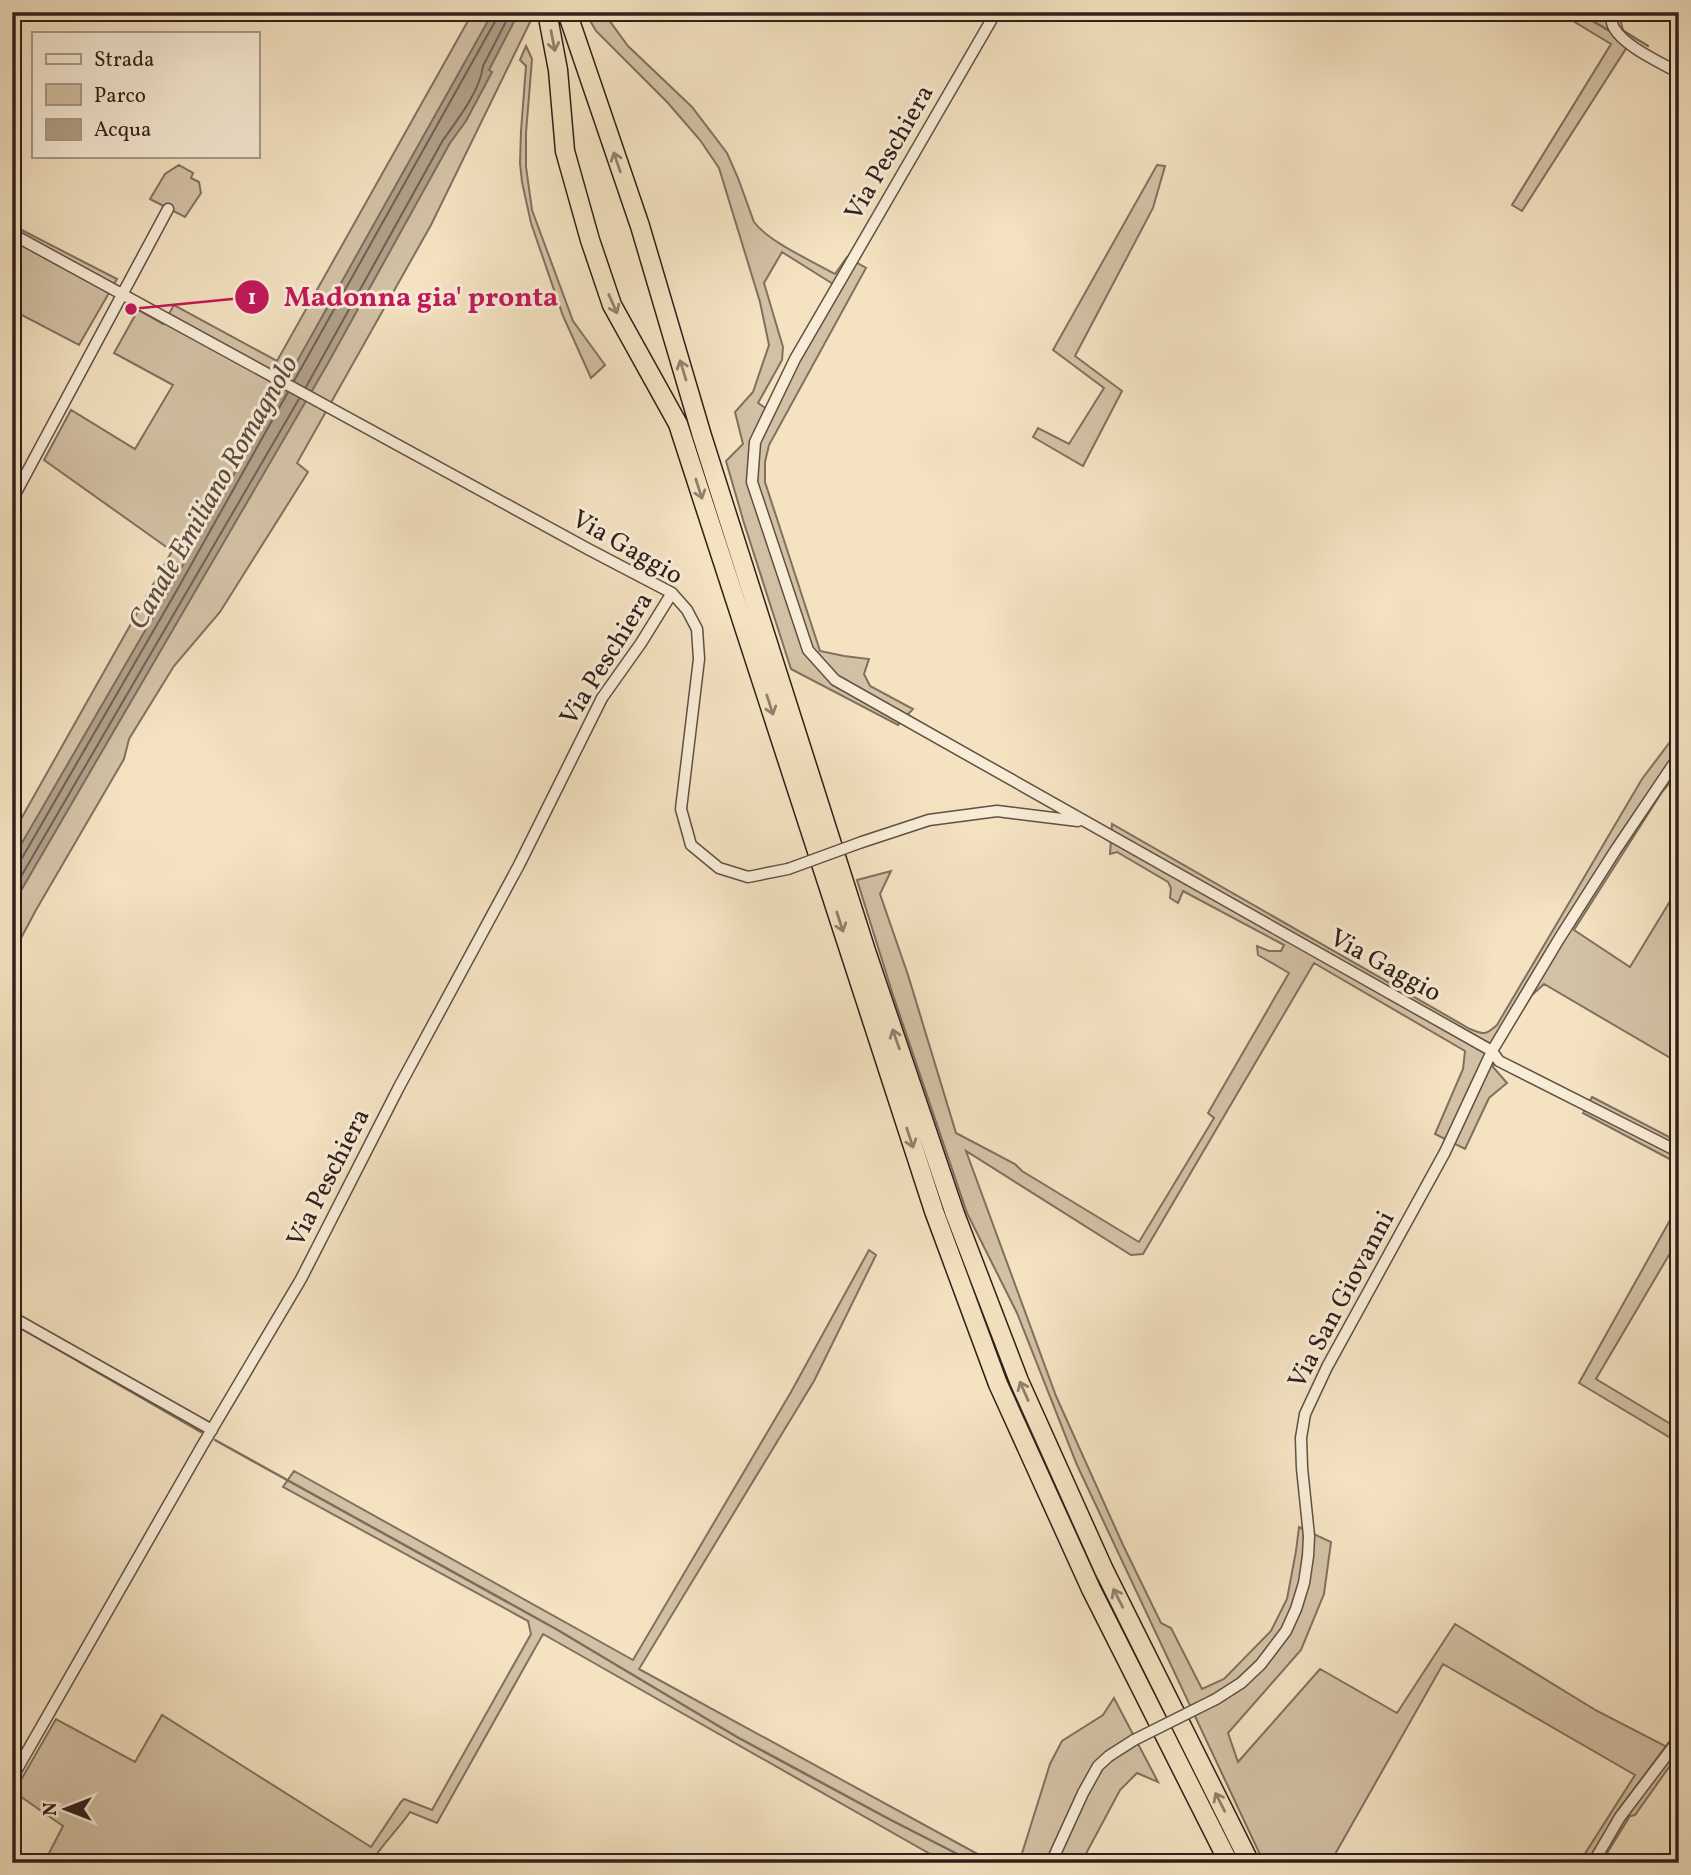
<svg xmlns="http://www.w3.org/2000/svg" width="1691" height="1875" viewBox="0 0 1691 1875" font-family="Vollkorn,serif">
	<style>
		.green { fill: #d3c1a5; stroke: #817060; stroke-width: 2; fill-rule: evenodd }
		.water { fill: #b1a089; stroke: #7d6d5d; stroke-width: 2 }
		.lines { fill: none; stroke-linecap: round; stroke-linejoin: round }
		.shore { stroke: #706052; stroke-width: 2 }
		.stream { stroke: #7d6d5d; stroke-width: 2.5 }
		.street-casing { stroke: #605044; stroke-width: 13 }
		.highway-casing { stroke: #2f201b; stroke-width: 21 }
		.street { stroke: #f8ecd7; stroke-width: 10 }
		.highway { stroke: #f4e2c1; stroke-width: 18 }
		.street-bridge-casing { stroke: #605044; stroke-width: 13; stroke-linecap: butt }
		.street-bridge { stroke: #f8ecd7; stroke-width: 10 }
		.oneway { stroke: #92816e }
		.labels { text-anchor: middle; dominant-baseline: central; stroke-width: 6; stroke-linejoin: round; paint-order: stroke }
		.street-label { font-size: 26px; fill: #2f201b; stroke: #f8ecd7 }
		.water-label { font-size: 28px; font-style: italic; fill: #5c4d42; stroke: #f8ecd7 }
		.leader { fill: none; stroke: #c2185b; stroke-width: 2.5 }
		.callout-dot { fill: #c2185b; stroke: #f8ecd7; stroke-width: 2.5 }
		.mark-label { font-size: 21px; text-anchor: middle; font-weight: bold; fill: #fff }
		.callout-label { font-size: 28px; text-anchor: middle; font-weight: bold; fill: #c2185b; stroke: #f8ecd7; stroke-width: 6; stroke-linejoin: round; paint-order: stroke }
	</style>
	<rect width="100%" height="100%" fill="#f4e2c1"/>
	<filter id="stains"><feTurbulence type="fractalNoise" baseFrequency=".00286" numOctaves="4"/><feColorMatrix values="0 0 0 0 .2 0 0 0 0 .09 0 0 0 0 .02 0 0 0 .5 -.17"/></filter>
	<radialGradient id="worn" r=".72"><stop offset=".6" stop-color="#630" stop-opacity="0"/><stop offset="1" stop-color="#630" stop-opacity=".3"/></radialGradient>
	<path class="green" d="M 473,12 L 535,12 L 431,225 L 297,463 L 308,472 L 220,612 L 174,666 L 129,739 L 124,759 L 36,910 L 12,955 L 12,835 L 172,551 L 44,460 L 71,410 L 135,449 L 173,385 L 114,353 L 138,310 L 163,324 L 174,305 L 277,361 Z
		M 585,12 L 603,12 L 628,46 L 692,107 L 727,153 L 738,178 L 754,222 C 769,242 812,261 835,274 L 847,257 L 866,268 L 769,445 L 765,462 L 765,482 L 820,651 L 844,656 L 869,659 L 864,674 L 870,686 L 913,709 L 898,725 L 791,669 L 744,523 L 726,461 L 743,444 L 735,412 L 753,392 L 769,345 L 760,302 L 719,168 L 700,140 L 668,103 L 596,31 ZM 782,252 L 833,284 L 767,409 L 758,403 L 782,360 L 783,347 L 764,283 Z
		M 1558,12 L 1589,12 L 1600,19 L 1602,12 L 1620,12 L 1620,18 L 1627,47 L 1522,211 L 1512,205 L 1611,44 Z
		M 526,46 L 532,59 L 526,133 L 526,167 L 532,210 L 573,321 L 605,365 L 591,378 L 563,316 L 531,223 L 522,182 L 520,163 L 521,131 L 526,66 L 520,60 Z
		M 179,165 L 193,173 L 191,178 L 199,182 L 201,193 L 185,217 L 150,199 L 165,174 Z
		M 1157,165 L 1165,166 L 1153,208 L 1075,356 L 1122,391 L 1083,466 L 1033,437 L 1038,428 L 1069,444 L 1104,388 L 1053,350 Z
		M 12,225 L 117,279 L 79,345 L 12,310 Z
		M 1679,730 L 1679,772 L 1662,792 L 1574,930 L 1630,967 L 1672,898 L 1679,892 L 1679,1063 L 1544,984 L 1532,995 L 1497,1050 L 1493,1067 L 1507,1083 L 1489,1098 L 1465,1149 L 1435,1134 L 1463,1069 L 1465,1051 L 1314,963 L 1143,1254 L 1131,1255 L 966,1151 L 1056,1396 L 1123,1545 L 1161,1623 L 1171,1628 L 1202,1689 L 1224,1679 L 1271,1631 L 1287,1599 L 1296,1551 L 1299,1527 L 1331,1542 L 1324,1594 L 1301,1650 L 1228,1733 L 1238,1762 L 1320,1669 L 1397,1713 L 1455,1624 L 1597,1711 L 1679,1753 L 1635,1815 L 1630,1816 L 1601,1863 L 1579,1863 L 1635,1775 L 1443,1664 L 1330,1863 L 1264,1863 L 1077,1465 L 1017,1313 L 967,1213 L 893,995 L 857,880 L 891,871 L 880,894 L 908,975 L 956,1133 L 1015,1164 L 1022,1171 L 1139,1242 L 1214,1118 L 1208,1113 L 1289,973 L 1258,955 L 1257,946 L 1269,951 L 1281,951 L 1284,945 L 1183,891 L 1178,903 L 1170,898 L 1171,888 L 1168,882 L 1117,852 L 1110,854 L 1112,824 L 1470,1029 C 1484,1035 1486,1035 1497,1025 L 1642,779 Z
		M 1592,1097 L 1679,1142 L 1679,1164 L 1583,1113 Z
		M 1679,1204 L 1679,1238 L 1596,1379 L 1679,1429 L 1679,1443 L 1579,1383 Z
		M 869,1250 L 876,1255 L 814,1381 L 639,1669 L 994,1863 L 946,1863 L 543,1634 L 437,1823 L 410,1812 C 398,1830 382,1844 371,1863 L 44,1863 L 63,1826 L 14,1792 L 56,1719 L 135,1762 L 162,1715 L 371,1847 L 401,1802 L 404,1799 L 432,1810 L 531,1634 L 528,1621 L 283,1487 L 294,1471 L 633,1660 L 791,1392 Z
		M 1114,1698 L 1158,1782 L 1137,1773 L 1120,1790 L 1081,1863 L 1019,1863 L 1050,1764 L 1062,1741 L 1103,1715 Z"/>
	<path class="water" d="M 493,12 L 519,12 L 489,70 L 492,72 L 466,121 L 450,143 L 327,365 L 12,906 L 12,860 L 171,586 Z"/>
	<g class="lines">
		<path class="shore" d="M 294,381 L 497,18 L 498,12
			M 306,387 L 443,140 C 458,119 480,91 483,66 L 511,12
			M 12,862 L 18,861 L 22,858 L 177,590 L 288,392
			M 12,892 L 299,399"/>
		<path class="stream" d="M 1577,12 L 1608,30
			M 1622,30 L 1648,46
			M 12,1323 L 201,1432
			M 215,1440 L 556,1629 L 737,1737 L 889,1819 L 975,1863
			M 1587,1863 L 1618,1811 L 1679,1729"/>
		<g class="street-casing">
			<path id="street" d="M 996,12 L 795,359 L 755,442 L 752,482 L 808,650 L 835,680 L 1492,1051 L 1499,1061 L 1679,1152
				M 1611,12 C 1611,18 1611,23 1614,28 C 1625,47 1660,62 1679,73
				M 12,234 L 588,549 L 672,593 L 687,610 L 697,629 L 699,659 L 681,809 L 691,845 L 719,868 L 748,877 L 788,869
				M 12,500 L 168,209
				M 862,842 L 929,820 L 997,811 L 1078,821
				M 12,1317 L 212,1430
				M 1216,1699 L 1241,1683 L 1261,1664 L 1286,1631 L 1296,1609 L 1304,1583 L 1308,1556 L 1309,1536 L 1302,1468 L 1301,1438 L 1305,1414 L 1327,1367 L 1445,1152 L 1492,1051 L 1559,939 L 1615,851 L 1679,756
				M 12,1778 L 202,1446 L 301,1279 L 399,1087 L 519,865 L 602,698 L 641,643 L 672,593
				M 1051,1863 L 1083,1793 L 1098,1766 L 1109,1756 L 1134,1740
				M 1593,1863 L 1620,1817 L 1679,1739"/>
		</g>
		<g class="highway-casing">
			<path id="highway" d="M 547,12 L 558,70 L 565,151 L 590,240 L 612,305 L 678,424 L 934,1211 L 998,1384 L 1091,1589 L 1229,1863
				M 567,12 L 640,226 L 702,436 L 866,951 L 955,1214 L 1019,1381 L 1104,1570 L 1250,1863"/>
		</g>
		<use href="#street" class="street"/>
		<use href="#highway" class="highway"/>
		<g class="street-bridge-casing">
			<path id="street-bridge" d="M 788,869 L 862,842
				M 1134,1740 L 1216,1699"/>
		</g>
		<use href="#street-bridge" class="street-bridge"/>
	</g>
	<defs><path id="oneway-shaft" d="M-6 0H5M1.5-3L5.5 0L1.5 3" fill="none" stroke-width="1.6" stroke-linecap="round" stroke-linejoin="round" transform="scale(1.75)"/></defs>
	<g class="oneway">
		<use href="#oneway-shaft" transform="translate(553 41) rotate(79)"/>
		<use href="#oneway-shaft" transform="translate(617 162) rotate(-109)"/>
		<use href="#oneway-shaft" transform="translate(613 304) rotate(66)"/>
		<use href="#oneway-shaft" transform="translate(683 370) rotate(-107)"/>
		<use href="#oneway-shaft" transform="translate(699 489) rotate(72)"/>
		<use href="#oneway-shaft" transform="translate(770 705) rotate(72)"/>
		<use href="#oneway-shaft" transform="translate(840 922) rotate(72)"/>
		<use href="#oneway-shaft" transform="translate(896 1039) rotate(-109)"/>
		<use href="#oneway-shaft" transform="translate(910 1138) rotate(72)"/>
		<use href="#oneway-shaft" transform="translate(1024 1391) rotate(-114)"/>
		<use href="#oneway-shaft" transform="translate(1118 1598) rotate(-117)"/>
		<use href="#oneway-shaft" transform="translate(1220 1802) rotate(-117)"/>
	</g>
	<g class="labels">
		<g class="street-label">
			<text transform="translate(890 153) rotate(-60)">Via Peschiera</text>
			<text transform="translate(627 548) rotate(30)">Via Gaggio</text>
			<text transform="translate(607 659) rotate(-58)">Via Peschiera</text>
			<text transform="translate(1385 966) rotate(29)">Via Gaggio</text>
			<text transform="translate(329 1178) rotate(-63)">Via Peschiera</text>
			<text transform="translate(1342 1300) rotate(-62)">Via San Giovanni</text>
		</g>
		<g class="water-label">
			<text transform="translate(214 493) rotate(-60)">Canale Emiliano Romagnolo</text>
		</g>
	</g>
	<path class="leader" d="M131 309L252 297"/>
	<g class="callout-dot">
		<circle cx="131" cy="309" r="7"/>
		<circle cx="252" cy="297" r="18"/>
	</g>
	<g class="mark-label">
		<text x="252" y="304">1</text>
	</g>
	<g class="callout-label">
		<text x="421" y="306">Madonna gia' pronta</text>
	</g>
	<rect width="1691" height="1875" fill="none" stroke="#f4e2c1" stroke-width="42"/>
	<rect x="14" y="14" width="1663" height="1847" fill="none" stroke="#2f201b" stroke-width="3.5"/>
	<rect x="21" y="21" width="1649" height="1833" fill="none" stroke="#2f201b" stroke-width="2"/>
	<rect x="32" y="32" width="228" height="126" fill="#f8ecd7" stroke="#a89a8c" stroke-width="2"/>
	<rect x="46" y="54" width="35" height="10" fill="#f8ecd7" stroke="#a89a8c" stroke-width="2"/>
	<text x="94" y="66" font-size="21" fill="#2f201b">Strada</text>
	<rect x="46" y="84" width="35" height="21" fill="#d3c1a5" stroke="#a89a8c" stroke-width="2"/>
	<text x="94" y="102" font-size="21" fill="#2f201b">Parco</text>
	<rect x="46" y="119" width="35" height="21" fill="#b1a089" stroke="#a89a8c" stroke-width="2"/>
	<text x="94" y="136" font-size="21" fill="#2f201b">Acqua</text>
	<g transform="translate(66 1809) rotate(270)" stroke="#f8ecd7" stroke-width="5" paint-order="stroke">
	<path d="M0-5L12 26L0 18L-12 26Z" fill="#2f201b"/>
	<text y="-10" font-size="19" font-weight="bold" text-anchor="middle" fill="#2f201b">N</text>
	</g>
	<rect width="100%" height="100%" filter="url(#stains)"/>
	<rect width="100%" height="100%" fill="url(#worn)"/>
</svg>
